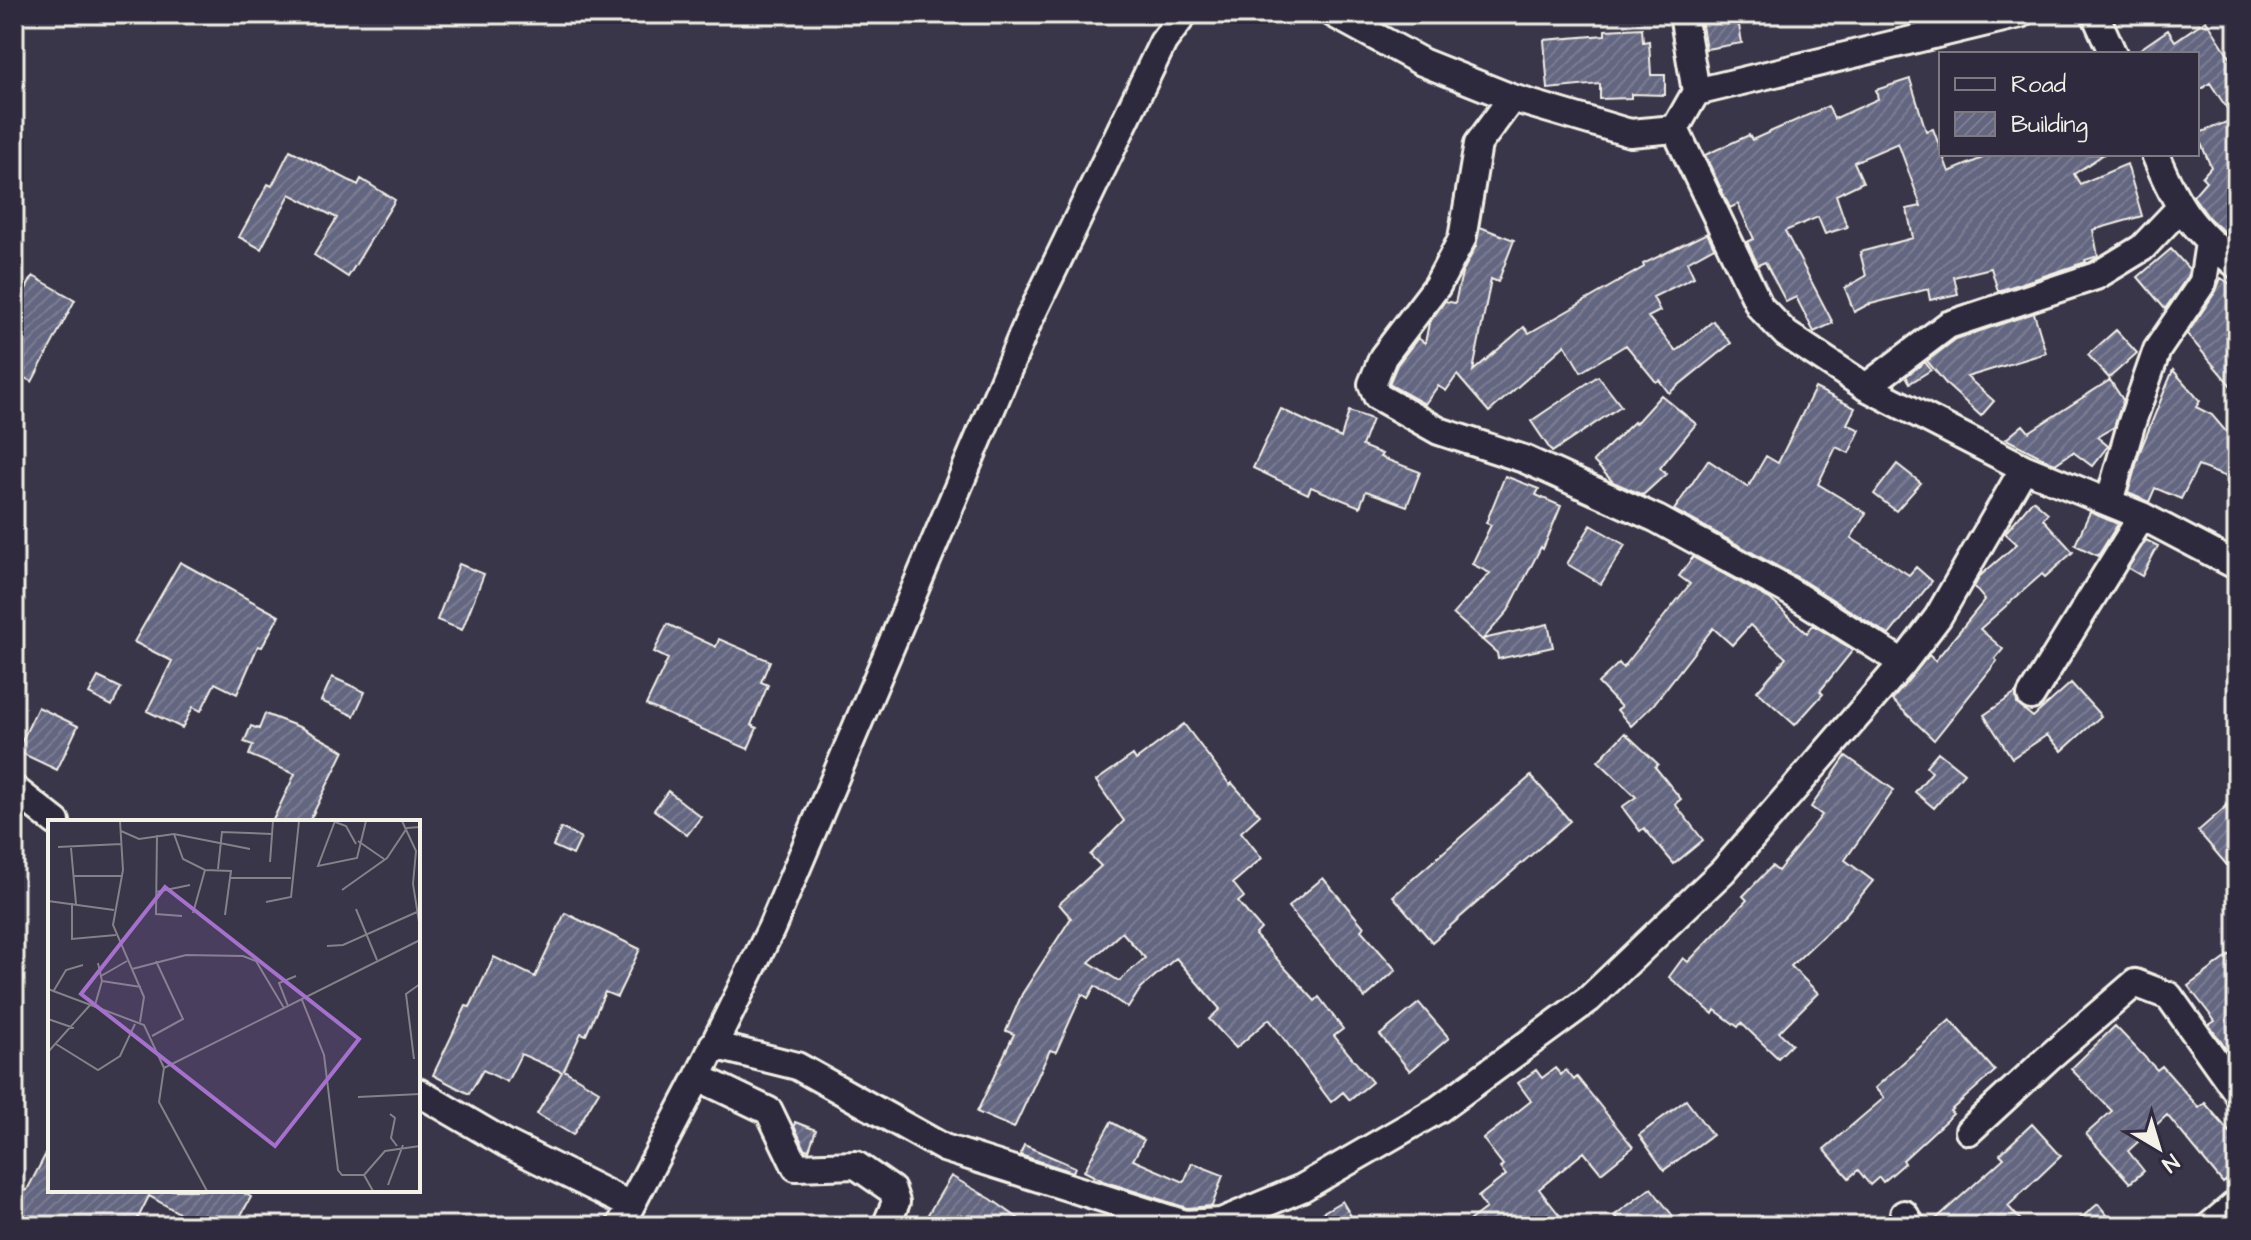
<svg xmlns="http://www.w3.org/2000/svg" width="2251" height="1240" viewBox="0 0 2251 1240" font-family="'Architects Daughter',sans-serif">
	<style>
		.building { fill: url(#building-hatch); stroke: #f4f1e8; stroke-width: 2; fill-rule: evenodd }
		.lines { fill: none; stroke-linecap: round; stroke-linejoin: round }
		.minor-casing { stroke: #f4f1e8; stroke-width: 32 }
		.minor { stroke: #2f2a3d; stroke-width: 26 }
		.inset-road { fill: none; stroke: #848189; stroke-width: 2 }
		.view { fill: #a571cd; fill-opacity: 0.15; stroke: #a571cd; stroke-width: 4 }
		.inset-edge { fill: none; stroke: #f4f1e8; stroke-width: 4 }
	</style>
	<defs>
		<pattern id="building-hatch" width="6" height="6" patternUnits="userSpaceOnUse" patternTransform="scale(2)"><rect width="6" height="6" fill="#646680"/><path d="M-1 1l2-2M0 6l6-6M5 7l2-2" fill="none" stroke="#7b7c92"/></pattern>
	</defs>
	<rect width="100%" height="100%" fill="#3a364a"/>
	<filter id="ink" filterUnits="userSpaceOnUse"><feTurbulence type="fractalNoise" baseFrequency=".0125" numOctaves="2"/><feDisplacementMap in="SourceGraphic" scale="16" xChannelSelector="R" yChannelSelector="G"/><feConvolveMatrix kernelMatrix="1 2 1 2 8 2 1 2 1" color-interpolation-filters="sRGB"/></filter>
	<g filter="url(#ink)">
		<path class="building" d="M 1700,14 L 1737,14 L 1742,43 L 1706,49 Z
			M 2206,20 L 2237,68 L 2237,244 L 2209,218 L 2193,196 L 2206,181 L 2202,177 L 2211,167 L 2197,134 L 2234,119 L 2210,83 L 2197,92 L 2197,54 L 2133,54 L 2168,30 L 2175,41 Z
			M 1642,28 L 1643,42 L 1649,41 L 1651,75 L 1665,75 L 1665,95 L 1631,94 L 1631,98 L 1600,99 L 1600,84 L 1548,89 L 1544,40 L 1605,35 L 1605,30 Z
			M 1910,79 L 1926,131 L 1933,129 L 1949,172 L 1992,154 L 2104,154 L 2074,174 L 2080,184 L 2127,164 L 2142,216 L 2093,230 L 2098,256 L 2085,260 L 2086,262 L 1998,291 L 1991,268 L 1954,277 L 1958,294 L 1930,300 L 1928,289 L 1867,305 L 1854,312 L 1845,288 L 1866,276 L 1860,252 L 1913,238 L 1907,209 L 1921,206 L 1898,143 L 1854,162 L 1863,182 L 1836,195 L 1847,227 L 1825,234 L 1818,217 L 1785,231 L 1833,323 L 1814,332 L 1796,297 L 1786,302 L 1765,262 L 1758,265 L 1747,242 L 1754,239 L 1738,204 L 1730,208 L 1705,155 L 1749,135 L 1752,140 L 1828,106 L 1834,119 L 1878,99 L 1876,90 Z
			M 290,150 L 358,185 L 361,179 L 395,200 L 348,277 L 314,255 L 337,218 L 290,194 L 261,249 L 239,237 L 268,184 L 272,186 Z
			M 1480,227 L 1514,240 L 1498,282 L 1491,279 L 1473,371 L 1524,327 L 1529,333 L 1644,267 L 1643,264 L 1707,233 L 1714,247 L 1687,262 L 1694,277 L 1653,297 L 1660,311 L 1648,317 L 1676,351 L 1713,321 L 1731,343 L 1669,393 L 1659,380 L 1656,382 L 1626,345 L 1581,372 L 1565,345 L 1489,412 L 1457,375 L 1446,391 L 1438,386 L 1425,404 L 1389,384 L 1397,365 L 1418,338 L 1425,343 L 1429,323 L 1445,301 L 1455,303 L 1462,273 L 1476,246 Z
			M 2171,249 L 2189,269 L 2188,276 L 2165,309 L 2138,277 Z
			M 33,276 L 75,300 L 32,382 L 14,372 L 14,311 Z
			M 2221,278 L 2237,288 L 2237,393 L 2187,334 L 2216,291 Z
			M 2034,313 L 2046,353 L 1967,377 L 1994,401 L 1981,416 L 1947,385 L 1927,361 L 1956,339 Z
			M 2116,330 L 2137,353 L 2109,378 L 2088,355 Z
			M 1925,362 L 1931,370 L 1910,383 L 1906,376 Z
			M 2173,370 L 2200,401 L 2196,407 L 2212,415 L 2228,434 L 2237,426 L 2237,481 L 2198,466 L 2181,499 L 2155,488 L 2149,502 L 2128,493 L 2140,451 Z
			M 1598,376 L 1621,406 L 1552,452 L 1531,421 Z
			M 2110,380 L 2123,400 L 2114,427 L 2097,437 L 2108,446 L 2092,466 L 2073,452 L 2055,464 L 2006,439 L 2023,425 L 2029,432 Z
			M 1815,388 L 1855,408 L 1847,424 L 1860,430 L 1849,453 L 1836,447 L 1818,484 L 1866,513 L 1851,538 L 1909,575 L 1916,567 L 1932,581 L 1889,635 L 1797,577 L 1674,510 L 1708,460 L 1748,487 L 1766,456 L 1778,463 Z
			M 1661,395 L 1696,424 L 1660,468 L 1666,474 L 1643,495 L 1613,482 L 1593,461 L 1634,422 L 1635,424 Z
			M 1281,409 L 1341,438 L 1349,411 L 1372,419 L 1362,446 L 1382,454 L 1380,457 L 1420,472 L 1407,506 L 1366,491 L 1360,507 L 1311,487 L 1308,494 L 1253,468 Z
			M 1897,464 L 1921,483 L 1896,511 L 1874,494 Z
			M 1505,476 L 1539,489 L 1536,495 L 1561,506 L 1543,549 L 1541,547 L 1508,611 L 1483,639 L 1548,624 L 1553,647 L 1498,659 L 1497,653 L 1453,614 L 1490,573 L 1472,564 L 1491,525 L 1486,523 Z
			M 2033,500 L 2048,513 L 2043,519 L 2073,552 L 2045,577 L 2042,574 L 1980,629 L 2003,649 L 1995,659 L 1997,661 L 1934,740 L 1892,700 L 1929,655 L 1935,661 L 1985,600 L 1974,587 L 1980,576 L 2017,544 L 2005,533 Z
			M 2090,512 L 2118,524 L 2098,556 L 2075,545 Z
			M 1591,525 L 1625,545 L 1601,584 L 1567,564 Z
			M 2146,540 L 2158,546 L 2142,576 L 2128,568 Z
			M 1693,557 L 1770,599 L 1807,633 L 1813,625 L 1853,650 L 1820,691 L 1823,694 L 1795,725 L 1757,691 L 1786,658 L 1750,625 L 1732,645 L 1713,628 L 1653,705 L 1631,726 L 1617,710 L 1621,707 L 1598,683 L 1619,663 L 1623,668 L 1690,584 L 1679,576 Z
			M 180,562 L 279,616 L 262,647 L 258,646 L 237,694 L 215,683 L 201,711 L 193,707 L 182,728 L 147,711 L 172,661 L 134,642 Z
			M 459,564 L 484,574 L 462,630 L 437,620 Z
			M 667,624 L 716,647 L 719,639 L 770,661 L 761,682 L 768,685 L 751,725 L 757,728 L 748,749 L 646,705 L 668,659 L 654,652 Z
			M 98,677 L 121,688 L 112,706 L 89,694 Z
			M 332,677 L 365,692 L 354,716 L 321,701 Z
			M 2071,683 L 2101,716 L 2062,751 L 2047,735 L 2012,758 L 1984,715 L 2016,693 L 2017,704 L 2033,717 Z
			M 38,707 L 78,726 L 57,770 L 17,751 Z
			M 265,714 L 302,728 L 344,751 L 309,822 L 272,822 L 295,774 L 249,755 L 253,745 L 244,742 L 251,726 L 259,729 Z
			M 1184,724 L 1230,785 L 1232,783 L 1260,815 L 1241,832 L 1262,858 L 1233,883 L 1244,897 L 1238,902 L 1261,929 L 1255,935 L 1315,1001 L 1319,997 L 1343,1029 L 1334,1036 L 1372,1082 L 1350,1100 L 1343,1092 L 1331,1102 L 1269,1019 L 1236,1048 L 1209,1019 L 1220,1009 L 1176,958 L 1141,988 L 1128,1008 L 1095,986 L 1088,998 L 1082,994 L 1056,1052 L 1050,1050 L 1014,1128 L 977,1112 L 1014,1034 L 1006,1031 L 1022,994 L 1071,918 L 1059,904 L 1101,866 L 1090,855 L 1124,821 L 1096,781 L 1133,755 L 1136,760 ZM 1122,932 L 1145,958 L 1119,981 L 1089,962 Z
			M 1625,733 L 1658,764 L 1655,767 L 1681,799 L 1675,804 L 1703,840 L 1674,864 L 1644,828 L 1640,831 L 1622,807 L 1636,797 L 1598,761 Z
			M 1938,752 L 1964,773 L 1934,808 L 1915,792 L 1932,772 L 1926,766 Z
			M 1846,756 L 1894,790 L 1845,860 L 1873,881 L 1846,914 L 1791,966 L 1818,993 L 1779,1032 L 1792,1044 L 1778,1058 L 1741,1023 L 1738,1027 L 1715,1010 L 1713,1014 L 1669,977 L 1683,958 L 1688,962 L 1747,900 L 1743,896 L 1772,866 L 1778,871 L 1822,815 L 1811,807 Z
			M 1531,776 L 1570,821 L 1432,942 L 1393,896 Z
			M 668,791 L 701,817 L 687,835 L 654,810 Z
			M 2228,805 L 2237,816 L 2237,877 L 2198,831 Z
			M 561,828 L 581,838 L 573,855 L 553,846 Z
			M 1323,878 L 1364,927 L 1361,930 L 1396,970 L 1365,998 L 1288,907 Z
			M 565,913 L 640,949 L 617,997 L 605,992 L 586,1035 L 581,1033 L 564,1070 L 599,1091 L 573,1135 L 537,1114 L 562,1072 L 521,1054 L 507,1082 L 483,1070 L 469,1094 L 433,1075 L 466,1006 L 470,1007 L 494,957 L 535,977 Z
			M 2237,950 L 2237,1064 L 2209,1025 L 2215,1021 L 2188,986 Z
			M 1419,1003 L 1449,1038 L 1410,1071 L 1380,1035 Z
			M 1950,1020 L 1995,1071 L 1950,1111 L 1953,1114 L 1903,1160 L 1905,1163 L 1883,1182 L 1879,1177 L 1870,1185 L 1858,1170 L 1849,1178 L 1824,1149 L 1884,1098 L 1875,1088 Z
			M 2115,1026 L 2157,1070 L 2162,1066 L 2199,1108 L 2205,1103 L 2237,1141 L 2237,1171 L 2223,1183 L 2167,1115 L 2128,1151 L 2144,1171 L 2130,1183 L 2086,1134 L 2112,1111 L 2071,1069 Z
			M 1555,1068 L 1561,1075 L 1566,1070 L 1574,1080 L 1577,1077 L 1633,1147 L 1601,1173 L 1584,1152 L 1539,1189 L 1568,1226 L 1462,1226 L 1486,1208 L 1478,1197 L 1506,1175 L 1500,1168 L 1503,1165 L 1483,1139 L 1531,1101 L 1518,1083 L 1536,1070 L 1542,1078 Z
			M 1686,1100 L 1712,1135 L 1664,1170 L 1639,1135 Z
			M 795,1122 L 816,1130 L 809,1150 L 805,1149 L 794,1126 Z
			M 1111,1122 L 1144,1140 L 1133,1160 L 1184,1182 L 1192,1163 L 1223,1175 L 1212,1206 L 1187,1208 L 1103,1181 L 1084,1171 Z
			M 2032,1124 L 2061,1156 L 2008,1206 L 2026,1226 L 1928,1226 L 2004,1158 L 2000,1154 Z
			M 1024,1145 L 1075,1167 L 1073,1172 L 1020,1155 Z
			M 50,1146 L 50,1190 L 239,1190 L 251,1197 L 235,1226 L 202,1226 L 149,1196 L 134,1226 L 49,1226 L 14,1209 L 14,1190 L 27,1190 Z
			M 951,1176 L 991,1199 L 1029,1226 L 921,1226 Z
			M 1651,1188 L 1673,1216 L 1661,1226 L 1623,1226 L 1615,1215 Z
			M 1342,1201 L 1357,1226 L 1300,1226 Z
			M 2098,1204 L 2116,1226 L 2071,1226 Z"/>
		<g class="lines">
			<g class="minor-casing">
				<path id="minor" d="M 1334,14 L 1422,62 L 1512,98 L 1630,133 L 1675,129
					M 1683,14 L 1696,92
					M 2095,14 L 2113,54
					M 1512,98 L 1478,144 L 1462,239 L 1437,286 L 1383,357 L 1372,384 L 1377,396 L 1439,431 L 1524,459 L 1657,519 L 1789,591 L 1903,663
					M 1675,129 L 1760,307 L 1786,334 L 1866,387 L 2024,468 L 2142,516 L 2237,566
					M 1675,129 L 1696,92 L 2020,14
					M 2155,154 C 2177,208 2192,229 2237,265
					M 1866,387 L 1948,325 L 2096,276 L 2142,248 L 2180,208
					M 2109,502 L 2131,425 L 2157,350 L 2203,282 L 2209,243
					M 2031,696 L 2142,516
					M 14,789 L 56,822
					M 713,1045 L 797,1066 L 944,1148 L 1185,1224 L 1221,1222 L 1302,1188 L 1439,1109 L 1589,999 L 1723,871 L 1903,663 L 1938,617 L 2024,468
					M 698,1077 L 769,1111 L 796,1167 L 856,1165 L 892,1190 L 896,1202 L 886,1226
					M 418,1092 L 507,1144 L 630,1205
					M 1969,1131 L 2048,1058 L 2135,983 L 2169,996 L 2237,1092
					M 1904,1214 L 1912,1226
					M 620,1226 L 698,1077 L 771,929 L 1028,322 L 1163,42 L 1184,14
					M 2210,1226 L 2237,1203"/>
			</g>
			<use href="#minor" class="minor"/>
		</g>
	</g>
	<g transform="translate(48 820)">
		<rect width="372" height="372" fill="#3a364a"/>
		<path class="inset-road" d="M 72,1 L 75,50 L 65,105 L 96,177 L 92,202M 287,1 L 270,46 L 309,38 L 318,1M 354,1 L 368,31 L 365,64 L 372,108M 287,2 L 298,6 L 308,24M 73,11 L 91,19 L 126,14 L 202,29M 126,14 L 135,39 L 157,50 L 183,51 L 177,95M 109,15 L 108,94 L 134,96M 310,21 L 336,39M 10,27 L 73,24M 23,28 L 28,84M 222,42 L 225,1M 170,49 L 174,12 L 224,14M 25,56 L 74,56M 183,58 L 243,58M 294,70 L 339,38 L 359,8 L 372,7M 108,72 L 142,65M 0,81 L 66,90M 218,82 L 243,77 L 251,1M 24,83 L 24,119 L 68,115M 308,89 L 329,140M 145,93 L 157,50M 279,126 L 295,125 L 369,92M 84,149 L 138,135 L 195,136 L 208,141 L 236,188M 53,156 L 79,141M 54,161 L 93,167M 0,169 L 96,205 L 116,248 L 111,282 L 159,371M 5,172 L 18,150 L 35,145M 254,180 L 276,235 L 290,350 L 294,355 L 316,355 L 325,371M 47,185 L 54,161 L 50,143M 240,186 L 231,163 L 248,156M 0,199 L 26,208M 104,216 L 135,199 L 108,141M 8,224 L 50,250 L 72,236 L 87,204M 0,232 L 43,184M 366,239 L 358,174 L 372,164M 116,248 L 372,120M 310,277 L 372,274M 342,294 L 347,298 L 343,318 L 349,326M 316,355 L 337,331 L 372,326M 340,365 L 355,325"/>
		<path class="view" d="M 117,67 L 311,219 L 227,326 L 33,174 Z"/>
		<rect width="372" height="372" class="inset-edge"/>
	</g>
	<rect width="2251" height="1240" fill="none" stroke="#2f2a3d" stroke-width="48"/>
	<rect x="24" y="24" width="2203" height="1192" fill="none" stroke="#f4f1e8" stroke-width="3" filter="url(#ink)"/>
	<rect x="1939" y="52" width="260" height="104" fill="#2f2a3d" stroke="#7e7a81" stroke-width="2"/>
	<rect x="1955" y="78" width="40" height="12" fill="#2f2a3d" stroke="#7e7a81" stroke-width="2"/>
	<text x="2011" y="92" font-size="24" fill="#f4f1e8">Road</text>
	<rect x="1955" y="112" width="40" height="24" fill="url(#building-hatch)" stroke="#7e7a81" stroke-width="2"/>
	<text x="2011" y="132" font-size="24" fill="#f4f1e8">Building</text>
	<g transform="translate(2159 1148) rotate(142)" stroke="#2f2a3d" stroke-width="6" paint-order="stroke">
	<path d="M0-6L14 30L0 20L-14 30Z" fill="#f4f1e8"/>
	<text y="-12" font-size="22" font-weight="bold" text-anchor="middle" fill="#f4f1e8">N</text>
	</g>
</svg>
